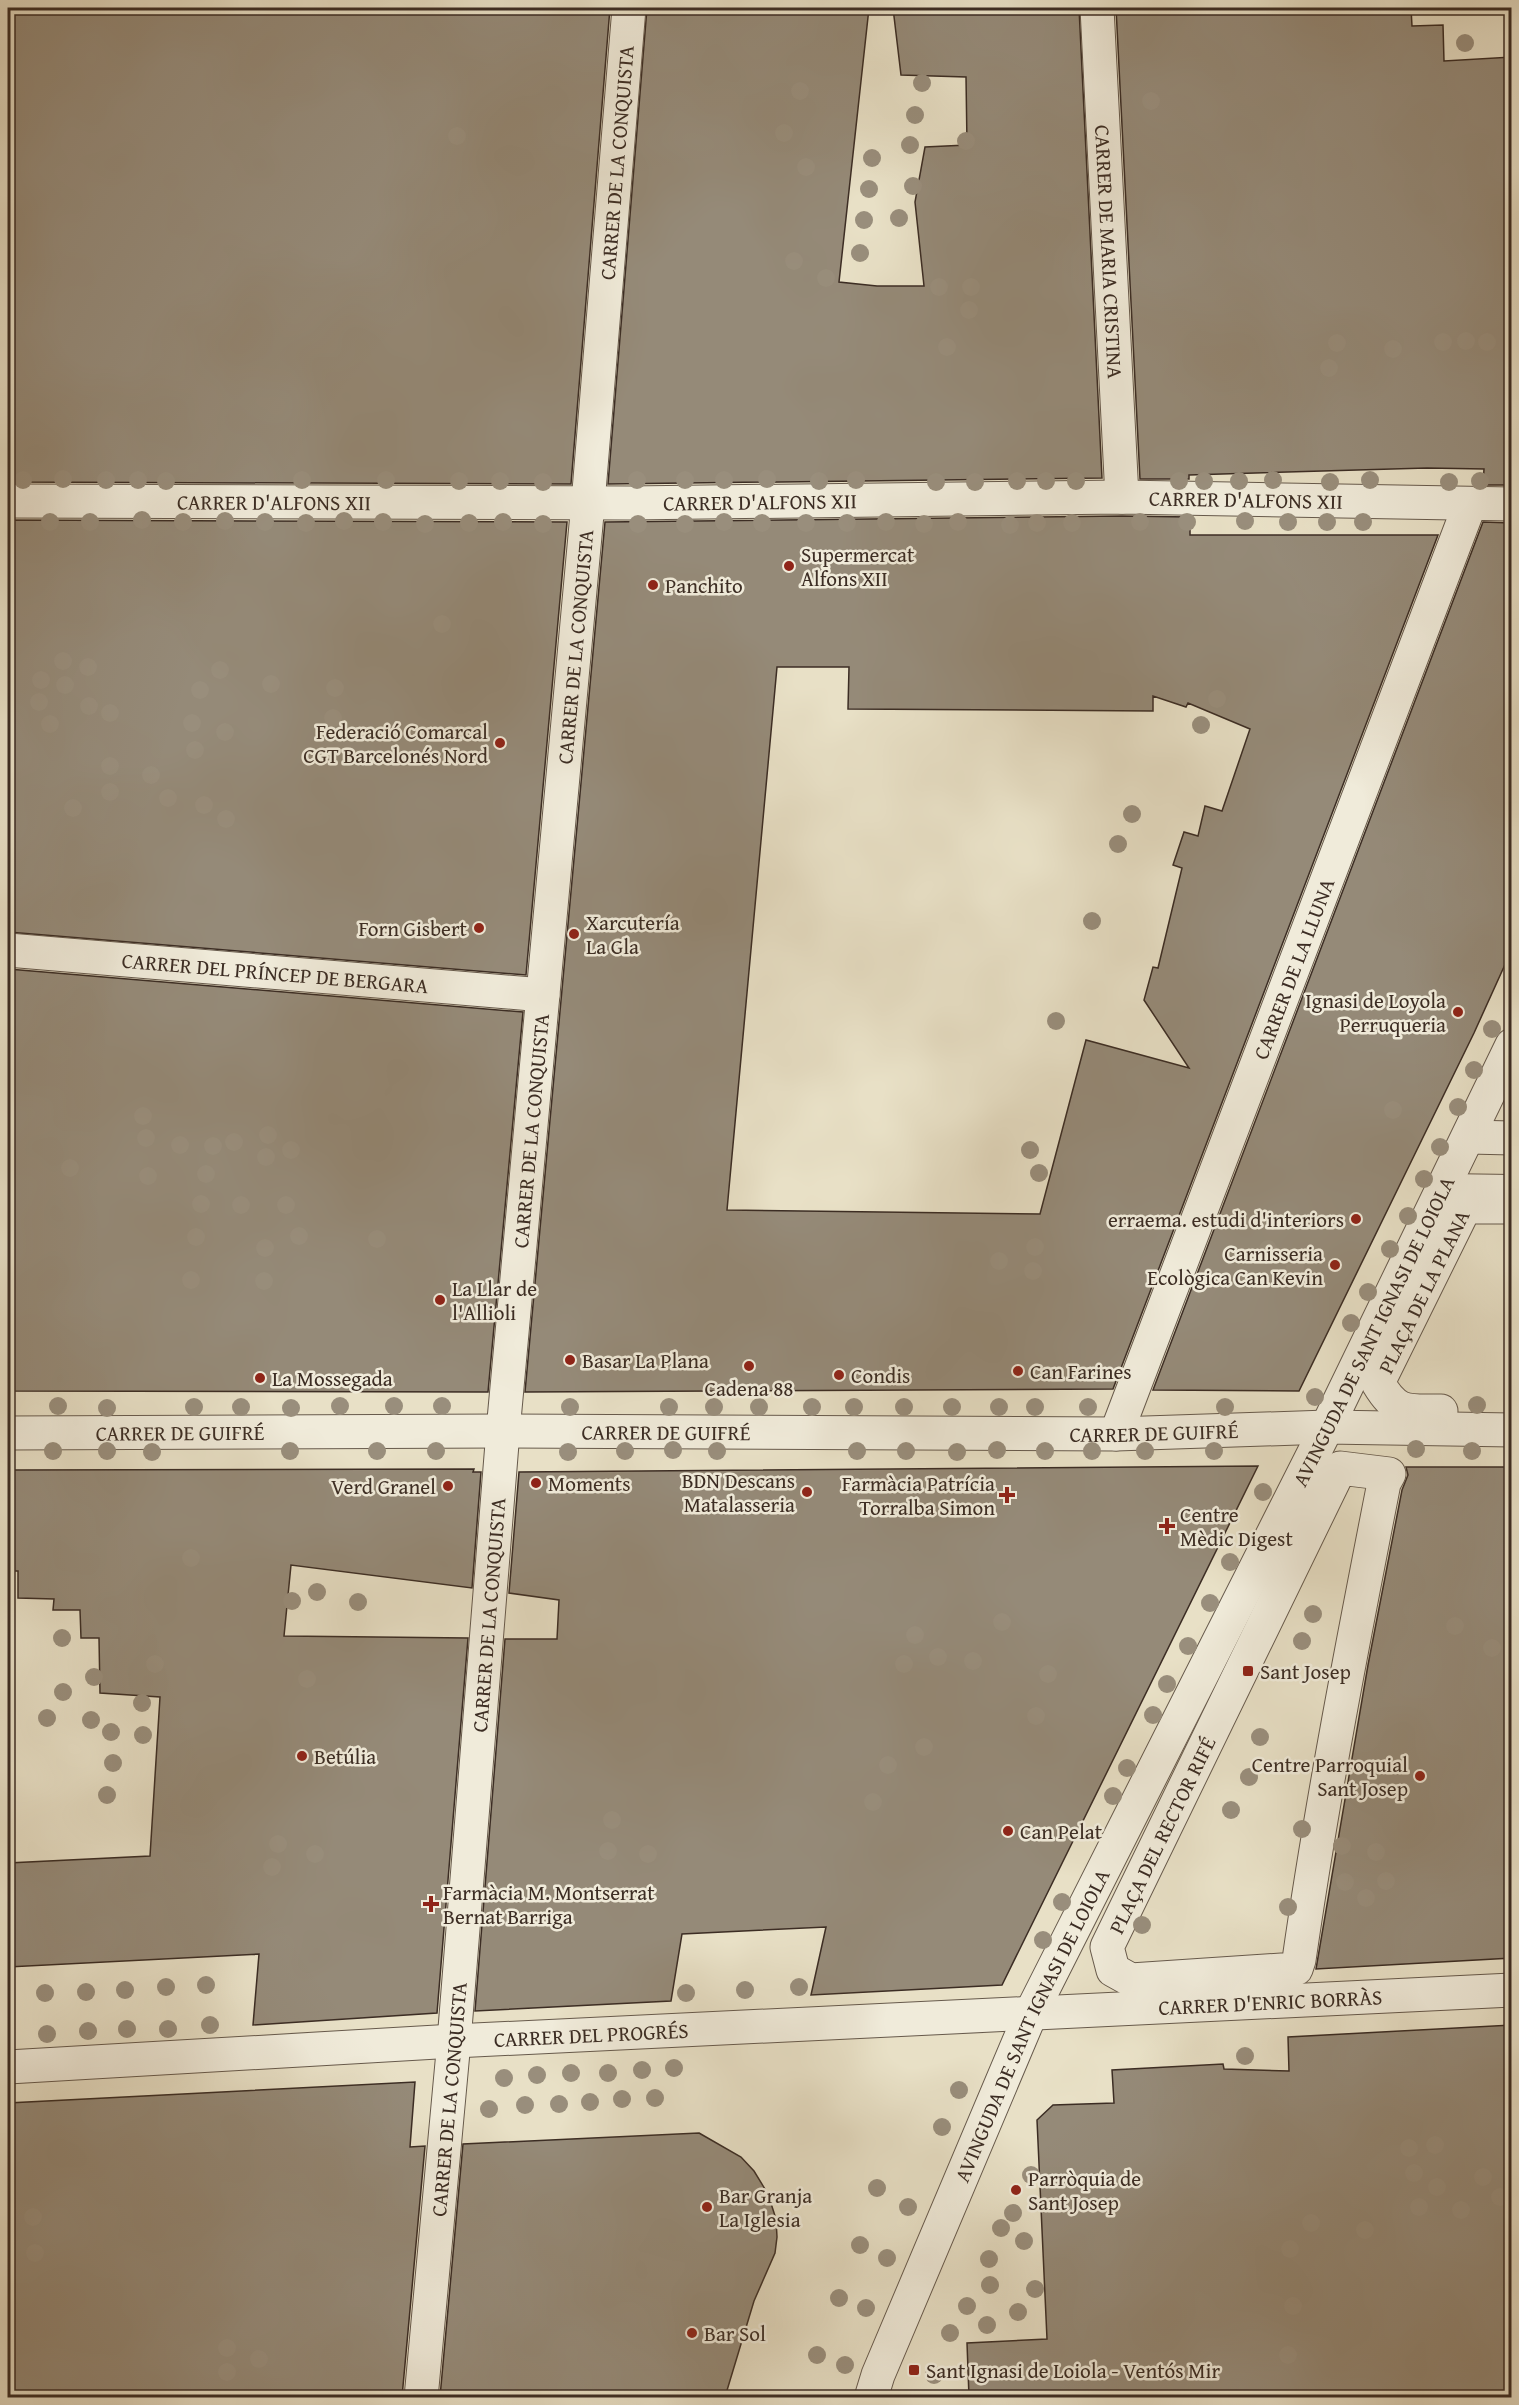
<svg xmlns="http://www.w3.org/2000/svg" width="1519" height="2405" viewBox="0 0 1519 2405" font-family="'Gentium Book Plus',serif">
	<style>
		.building { fill: #958a78; stroke: #3c2d24; stroke-width: 1.5; fill-rule: evenodd }
		.lines { fill: none; stroke-linecap: round; stroke-linejoin: round }
		.lane-casing { stroke: #675a4c; stroke-width: 22 }
		.street-casing { stroke: #675a4c; stroke-width: 35 }
		.lane { stroke: #f0ebda; stroke-width: 20 }
		.street { stroke: #f0ebda; stroke-width: 33 }
		.tree { fill: #998e7c }
		.poi-dot { fill: #8f2418; stroke: #f0ebda; stroke-width: 2 }
		.labels { text-anchor: middle; dominant-baseline: central; stroke-width: 5; stroke-linejoin: round; paint-order: stroke }
		.street-label { font-size: 21px; fill: #3c2d24; stroke: #f0ebda }
		.poi-label { font-size: 21px; fill: #3c2d24; stroke: #f0ebda; text-anchor: start }
	</style>
	<rect width="100%" height="100%" fill="#e8e0c6"/>
	<filter id="stains"><feTurbulence type="fractalNoise" baseFrequency=".00333" numOctaves="4"/><feColorMatrix values="0 0 0 0 .2 0 0 0 0 .09 0 0 0 0 .02 0 0 0 .5 -.17"/></filter>
	<radialGradient id="worn" r=".72"><stop offset=".6" stop-color="#630" stop-opacity="0"/><stop offset="1" stop-color="#630" stop-opacity=".3"/></radialGradient>
	<path class="building" d="M 8,8 L 610,8 L 571,484 L 8,482 Z
		M 647,8 L 869,8 L 839,282 L 877,286 L 924,286 L 915,202 L 925,147 L 967,145 L 966,77 L 901,75 L 893,8 L 1079,8 L 1102,478 L 608,484 Z
		M 1116,8 L 1411,8 L 1412,26 L 1443,25 L 1444,61 L 1512,57 L 1512,485 L 1483,485 L 1484,469 L 1427,468 L 1189,475 L 1189,479 L 1140,479 Z
		M 1122,516 L 1190,517 L 1190,535 L 1438,535 L 1113,1389 L 525,1392 L 605,522 ZM 777,667 L 849,667 L 848,709 L 1153,711 L 1153,696 L 1186,707 L 1188,703 L 1250,729 L 1222,811 L 1205,806 L 1198,836 L 1184,832 L 1173,865 L 1182,868 L 1158,968 L 1153,967 L 1144,1000 L 1189,1068 L 1086,1040 L 1040,1214 L 727,1210 Z
		M 8,520 L 567,522 L 526,975 L 8,932 Z
		M 1483,522 L 1512,523 L 1512,949 L 1474,1033 L 1299,1391 L 1153,1390 Z
		M 8,969 L 523,1012 L 488,1392 L 8,1391 Z
		M 1258,1466 L 1002,1985 L 811,1995 L 826,1927 L 682,1934 L 671,2001 L 475,2011 L 505,1639 L 557,1639 L 559,1600 L 509,1593 L 519,1472 Z
		M 1406,1467 L 1512,1467 L 1512,1958 L 1316,1969 L 1368,1665 L 1402,1490 L 1408,1475 Z
		M 474,1469 L 473,1472 L 481,1472 L 472,1588 L 291,1565 L 284,1636 L 468,1638 L 437,2013 L 253,2025 L 259,1954 L 8,1967 L 8,1863 L 150,1856 L 160,1697 L 100,1693 L 99,1638 L 81,1638 L 80,1610 L 53,1610 L 54,1599 L 18,1598 L 18,1571 L 8,1571 L 8,1470 Z
		M 1512,2025 L 1512,2397 L 969,2397 L 967,2343 L 1047,2339 L 1037,2120 L 1053,2105 L 1114,2103 L 1112,2070 L 1223,2064 L 1224,2069 L 1289,2071 L 1288,2037 Z
		M 415,2082 L 410,2147 L 425,2146 L 402,2397 L 8,2397 L 8,2103 Z
		M 699,2133 L 741,2157 L 754,2171 L 768,2194 L 776,2219 L 777,2237 L 775,2253 L 754,2301 L 725,2397 L 440,2397 L 463,2144 Z"/>
	<g class="lines">
		<g class="lane-casing">
			<path id="lane" d="M 1444,1184 L 1512,1185"/>
		</g>
		<g class="street-casing">
			<g id="street">
				<path id="s1" d="M 1097,8 L 1122,497"/>
				<path id="s2" d="M 8,501 L 629,503 L 1122,497 L 1512,504"/>
				<path id="s3" d="M 8,950 L 543,995"/>
				<path d="M 1469,1137 L 1512,1138"/>
				<path id="s4" d="M 1441,1411 C 1407,1411 1397,1415 1378,1383 L 1465,1207 L 1512,1207"/>
				<path id="s5" d="M 8,1433 L 503,1431 L 1116,1434 L 1327,1427 L 1512,1430"/>
				<path id="s6" d="M 1116,1434 L 1470,504"/>
				<path d="M 1340,1468 L 1389,1474 L 1384,1483 C 1353,1641 1322,1800 1299,1960 L 1296,1969 L 1131,1980 L 1113,1970 L 1107,1947 Z"/>
				<path id="s7" d="M 8,2067 L 454,2041 L 1512,1990"/>
				<path id="s8" d="M 421,2398 L 454,2041 L 503,1431 L 588,503 L 629,8"/>
				<path id="s9" d="M 871,2398 L 878,2375 L 1031,2013 L 1327,1427 L 1512,1045"/>
			</g>
		</g>
		<use href="#lane" class="lane"/>
		<use href="#street" class="street"/>
	</g>
	<g class="tree">
		<circle cx="1465" cy="43" r="9"/>
		<circle cx="922" cy="83" r="9"/>
		<circle cx="800" cy="91" r="9"/>
		<circle cx="1151" cy="101" r="9"/>
		<circle cx="915" cy="115" r="9"/>
		<circle cx="784" cy="133" r="9"/>
		<circle cx="457" cy="136" r="9"/>
		<circle cx="966" cy="141" r="9"/>
		<circle cx="910" cy="145" r="9"/>
		<circle cx="872" cy="158" r="9"/>
		<circle cx="806" cy="167" r="9"/>
		<circle cx="913" cy="186" r="9"/>
		<circle cx="869" cy="189" r="9"/>
		<circle cx="899" cy="218" r="9"/>
		<circle cx="864" cy="220" r="9"/>
		<circle cx="860" cy="253" r="9"/>
		<circle cx="794" cy="261" r="9"/>
		<circle cx="826" cy="278" r="9"/>
		<circle cx="939" cy="287" r="9"/>
		<circle cx="971" cy="287" r="9"/>
		<circle cx="969" cy="310" r="9"/>
		<circle cx="1466" cy="341" r="9"/>
		<circle cx="1443" cy="342" r="9"/>
		<circle cx="1487" cy="342" r="9"/>
		<circle cx="1337" cy="343" r="9"/>
		<circle cx="947" cy="347" r="9"/>
		<circle cx="1393" cy="349" r="9"/>
		<circle cx="1329" cy="368" r="9"/>
		<circle cx="63" cy="479" r="9"/>
		<circle cx="767" cy="479" r="9"/>
		<circle cx="23" cy="480" r="9"/>
		<circle cx="106" cy="480" r="9"/>
		<circle cx="138" cy="480" r="9"/>
		<circle cx="302" cy="480" r="9"/>
		<circle cx="386" cy="480" r="9"/>
		<circle cx="637" cy="480" r="9"/>
		<circle cx="685" cy="480" r="9"/>
		<circle cx="724" cy="480" r="9"/>
		<circle cx="856" cy="480" r="9"/>
		<circle cx="1273" cy="480" r="9"/>
		<circle cx="1370" cy="480" r="9"/>
		<circle cx="166" cy="481" r="9"/>
		<circle cx="459" cy="481" r="9"/>
		<circle cx="500" cy="481" r="9"/>
		<circle cx="819" cy="481" r="9"/>
		<circle cx="1017" cy="481" r="9"/>
		<circle cx="1046" cy="481" r="9"/>
		<circle cx="1076" cy="481" r="9"/>
		<circle cx="1179" cy="481" r="9"/>
		<circle cx="1204" cy="481" r="9"/>
		<circle cx="1239" cy="481" r="9"/>
		<circle cx="1480" cy="481" r="9"/>
		<circle cx="543" cy="482" r="9"/>
		<circle cx="936" cy="482" r="9"/>
		<circle cx="975" cy="482" r="9"/>
		<circle cx="1330" cy="482" r="9"/>
		<circle cx="1449" cy="482" r="9"/>
		<circle cx="142" cy="520" r="9"/>
		<circle cx="225" cy="521" r="9"/>
		<circle cx="344" cy="521" r="9"/>
		<circle cx="1245" cy="521" r="9"/>
		<circle cx="50" cy="522" r="9"/>
		<circle cx="90" cy="522" r="9"/>
		<circle cx="183" cy="522" r="9"/>
		<circle cx="265" cy="522" r="9"/>
		<circle cx="383" cy="522" r="9"/>
		<circle cx="503" cy="522" r="9"/>
		<circle cx="724" cy="522" r="9"/>
		<circle cx="886" cy="522" r="9"/>
		<circle cx="958" cy="522" r="9"/>
		<circle cx="1140" cy="522" r="9"/>
		<circle cx="1187" cy="522" r="9"/>
		<circle cx="1288" cy="522" r="9"/>
		<circle cx="1327" cy="522" r="9"/>
		<circle cx="1363" cy="522" r="9"/>
		<circle cx="306" cy="523" r="9"/>
		<circle cx="469" cy="523" r="9"/>
		<circle cx="762" cy="523" r="9"/>
		<circle cx="806" cy="523" r="9"/>
		<circle cx="847" cy="523" r="9"/>
		<circle cx="1037" cy="523" r="9"/>
		<circle cx="1072" cy="523" r="9"/>
		<circle cx="425" cy="524" r="9"/>
		<circle cx="543" cy="524" r="9"/>
		<circle cx="638" cy="524" r="9"/>
		<circle cx="685" cy="524" r="9"/>
		<circle cx="924" cy="524" r="9"/>
		<circle cx="1010" cy="525" r="9"/>
		<circle cx="442" cy="624" r="9"/>
		<circle cx="63" cy="661" r="9"/>
		<circle cx="88" cy="667" r="9"/>
		<circle cx="220" cy="670" r="9"/>
		<circle cx="41" cy="680" r="9"/>
		<circle cx="271" cy="684" r="9"/>
		<circle cx="65" cy="685" r="9"/>
		<circle cx="335" cy="688" r="9"/>
		<circle cx="200" cy="690" r="9"/>
		<circle cx="1217" cy="699" r="9"/>
		<circle cx="39" cy="702" r="9"/>
		<circle cx="89" cy="706" r="9"/>
		<circle cx="110" cy="713" r="9"/>
		<circle cx="333" cy="718" r="9"/>
		<circle cx="192" cy="723" r="9"/>
		<circle cx="50" cy="724" r="9"/>
		<circle cx="1201" cy="725" r="9"/>
		<circle cx="225" cy="732" r="9"/>
		<circle cx="195" cy="750" r="9"/>
		<circle cx="110" cy="766" r="9"/>
		<circle cx="151" cy="775" r="9"/>
		<circle cx="110" cy="792" r="9"/>
		<circle cx="168" cy="798" r="9"/>
		<circle cx="204" cy="805" r="9"/>
		<circle cx="73" cy="808" r="9"/>
		<circle cx="1132" cy="814" r="9"/>
		<circle cx="226" cy="819" r="9"/>
		<circle cx="1118" cy="844" r="9"/>
		<circle cx="1092" cy="921" r="9"/>
		<circle cx="1056" cy="1021" r="9"/>
		<circle cx="1492" cy="1029" r="9"/>
		<circle cx="1474" cy="1070" r="9"/>
		<circle cx="1458" cy="1107" r="9"/>
		<circle cx="1393" cy="1110" r="9"/>
		<circle cx="143" cy="1116" r="9"/>
		<circle cx="268" cy="1135" r="9"/>
		<circle cx="146" cy="1138" r="9"/>
		<circle cx="234" cy="1142" r="9"/>
		<circle cx="180" cy="1145" r="9"/>
		<circle cx="213" cy="1146" r="9"/>
		<circle cx="1440" cy="1147" r="9"/>
		<circle cx="291" cy="1150" r="9"/>
		<circle cx="1030" cy="1150" r="9"/>
		<circle cx="266" cy="1157" r="9"/>
		<circle cx="70" cy="1168" r="9"/>
		<circle cx="1039" cy="1173" r="9"/>
		<circle cx="206" cy="1174" r="9"/>
		<circle cx="148" cy="1176" r="9"/>
		<circle cx="1424" cy="1179" r="9"/>
		<circle cx="201" cy="1204" r="9"/>
		<circle cx="241" cy="1205" r="9"/>
		<circle cx="286" cy="1205" r="9"/>
		<circle cx="1408" cy="1216" r="9"/>
		<circle cx="299" cy="1236" r="9"/>
		<circle cx="196" cy="1237" r="9"/>
		<circle cx="377" cy="1239" r="9"/>
		<circle cx="1035" cy="1247" r="9"/>
		<circle cx="265" cy="1248" r="9"/>
		<circle cx="1268" cy="1249" r="9"/>
		<circle cx="1390" cy="1249" r="9"/>
		<circle cx="999" cy="1261" r="9"/>
		<circle cx="1295" cy="1267" r="9"/>
		<circle cx="1033" cy="1271" r="9"/>
		<circle cx="191" cy="1280" r="9"/>
		<circle cx="264" cy="1281" r="9"/>
		<circle cx="1261" cy="1281" r="9"/>
		<circle cx="1368" cy="1292" r="9"/>
		<circle cx="1351" cy="1323" r="9"/>
		<circle cx="1315" cy="1397" r="9"/>
		<circle cx="1477" cy="1405" r="9"/>
		<circle cx="58" cy="1406" r="9"/>
		<circle cx="340" cy="1406" r="9"/>
		<circle cx="394" cy="1406" r="9"/>
		<circle cx="442" cy="1406" r="9"/>
		<circle cx="194" cy="1407" r="9"/>
		<circle cx="241" cy="1407" r="9"/>
		<circle cx="570" cy="1407" r="9"/>
		<circle cx="669" cy="1407" r="9"/>
		<circle cx="714" cy="1407" r="9"/>
		<circle cx="759" cy="1407" r="9"/>
		<circle cx="812" cy="1407" r="9"/>
		<circle cx="854" cy="1407" r="9"/>
		<circle cx="904" cy="1407" r="9"/>
		<circle cx="952" cy="1407" r="9"/>
		<circle cx="999" cy="1407" r="9"/>
		<circle cx="1035" cy="1407" r="9"/>
		<circle cx="1088" cy="1407" r="9"/>
		<circle cx="1225" cy="1407" r="9"/>
		<circle cx="107" cy="1408" r="9"/>
		<circle cx="291" cy="1408" r="9"/>
		<circle cx="1416" cy="1449" r="9"/>
		<circle cx="673" cy="1450" r="9"/>
		<circle cx="997" cy="1450" r="9"/>
		<circle cx="53" cy="1451" r="9"/>
		<circle cx="107" cy="1451" r="9"/>
		<circle cx="290" cy="1451" r="9"/>
		<circle cx="377" cy="1451" r="9"/>
		<circle cx="436" cy="1451" r="9"/>
		<circle cx="625" cy="1451" r="9"/>
		<circle cx="717" cy="1451" r="9"/>
		<circle cx="857" cy="1451" r="9"/>
		<circle cx="906" cy="1451" r="9"/>
		<circle cx="1045" cy="1451" r="9"/>
		<circle cx="1092" cy="1451" r="9"/>
		<circle cx="1145" cy="1451" r="9"/>
		<circle cx="1214" cy="1451" r="9"/>
		<circle cx="1472" cy="1451" r="9"/>
		<circle cx="152" cy="1452" r="9"/>
		<circle cx="568" cy="1452" r="9"/>
		<circle cx="957" cy="1452" r="9"/>
		<circle cx="1263" cy="1492" r="9"/>
		<circle cx="191" cy="1558" r="9"/>
		<circle cx="1230" cy="1562" r="9"/>
		<circle cx="317" cy="1592" r="9"/>
		<circle cx="292" cy="1601" r="9"/>
		<circle cx="358" cy="1602" r="9"/>
		<circle cx="1210" cy="1603" r="9"/>
		<circle cx="1313" cy="1614" r="9"/>
		<circle cx="1002" cy="1622" r="9"/>
		<circle cx="1455" cy="1626" r="9"/>
		<circle cx="915" cy="1635" r="9"/>
		<circle cx="62" cy="1638" r="9"/>
		<circle cx="1302" cy="1641" r="9"/>
		<circle cx="1188" cy="1646" r="9"/>
		<circle cx="1492" cy="1648" r="9"/>
		<circle cx="938" cy="1657" r="9"/>
		<circle cx="973" cy="1661" r="9"/>
		<circle cx="155" cy="1664" r="9"/>
		<circle cx="904" cy="1664" r="9"/>
		<circle cx="1048" cy="1674" r="9"/>
		<circle cx="94" cy="1677" r="9"/>
		<circle cx="307" cy="1679" r="9"/>
		<circle cx="1167" cy="1684" r="9"/>
		<circle cx="63" cy="1692" r="9"/>
		<circle cx="142" cy="1703" r="9"/>
		<circle cx="1153" cy="1715" r="9"/>
		<circle cx="1036" cy="1716" r="9"/>
		<circle cx="47" cy="1718" r="9"/>
		<circle cx="91" cy="1720" r="9"/>
		<circle cx="111" cy="1732" r="9"/>
		<circle cx="143" cy="1735" r="9"/>
		<circle cx="1260" cy="1737" r="9"/>
		<circle cx="924" cy="1747" r="9"/>
		<circle cx="113" cy="1763" r="9"/>
		<circle cx="888" cy="1765" r="9"/>
		<circle cx="1127" cy="1768" r="9"/>
		<circle cx="1249" cy="1777" r="9"/>
		<circle cx="107" cy="1795" r="9"/>
		<circle cx="1113" cy="1796" r="9"/>
		<circle cx="873" cy="1802" r="9"/>
		<circle cx="1231" cy="1810" r="9"/>
		<circle cx="612" cy="1820" r="9"/>
		<circle cx="1302" cy="1829" r="9"/>
		<circle cx="278" cy="1844" r="9"/>
		<circle cx="1342" cy="1846" r="9"/>
		<circle cx="608" cy="1851" r="9"/>
		<circle cx="1376" cy="1852" r="9"/>
		<circle cx="315" cy="1854" r="9"/>
		<circle cx="648" cy="1854" r="9"/>
		<circle cx="272" cy="1867" r="9"/>
		<circle cx="1386" cy="1881" r="9"/>
		<circle cx="1345" cy="1882" r="9"/>
		<circle cx="635" cy="1895" r="9"/>
		<circle cx="1366" cy="1898" r="9"/>
		<circle cx="1062" cy="1902" r="9"/>
		<circle cx="1288" cy="1907" r="9"/>
		<circle cx="1142" cy="1925" r="9"/>
		<circle cx="1043" cy="1940" r="9"/>
		<circle cx="206" cy="1985" r="9"/>
		<circle cx="166" cy="1987" r="9"/>
		<circle cx="799" cy="1987" r="9"/>
		<circle cx="125" cy="1990" r="9"/>
		<circle cx="745" cy="1990" r="9"/>
		<circle cx="86" cy="1992" r="9"/>
		<circle cx="45" cy="1993" r="9"/>
		<circle cx="686" cy="1993" r="9"/>
		<circle cx="210" cy="2025" r="9"/>
		<circle cx="127" cy="2029" r="9"/>
		<circle cx="168" cy="2029" r="9"/>
		<circle cx="88" cy="2031" r="9"/>
		<circle cx="47" cy="2034" r="9"/>
		<circle cx="1245" cy="2056" r="9"/>
		<circle cx="674" cy="2068" r="9"/>
		<circle cx="642" cy="2070" r="9"/>
		<circle cx="571" cy="2073" r="9"/>
		<circle cx="608" cy="2073" r="9"/>
		<circle cx="537" cy="2075" r="9"/>
		<circle cx="504" cy="2078" r="9"/>
		<circle cx="959" cy="2090" r="9"/>
		<circle cx="655" cy="2098" r="9"/>
		<circle cx="622" cy="2099" r="9"/>
		<circle cx="590" cy="2102" r="9"/>
		<circle cx="559" cy="2104" r="9"/>
		<circle cx="525" cy="2105" r="9"/>
		<circle cx="489" cy="2109" r="9"/>
		<circle cx="942" cy="2127" r="9"/>
		<circle cx="1435" cy="2145" r="9"/>
		<circle cx="1409" cy="2148" r="9"/>
		<circle cx="1414" cy="2173" r="9"/>
		<circle cx="1031" cy="2175" r="9"/>
		<circle cx="1483" cy="2177" r="9"/>
		<circle cx="1437" cy="2187" r="9"/>
		<circle cx="877" cy="2188" r="9"/>
		<circle cx="1500" cy="2197" r="9"/>
		<circle cx="908" cy="2207" r="9"/>
		<circle cx="1419" cy="2207" r="9"/>
		<circle cx="1461" cy="2210" r="9"/>
		<circle cx="1013" cy="2213" r="9"/>
		<circle cx="33" cy="2217" r="9"/>
		<circle cx="1311" cy="2223" r="9"/>
		<circle cx="1001" cy="2228" r="9"/>
		<circle cx="1365" cy="2230" r="9"/>
		<circle cx="1024" cy="2241" r="9"/>
		<circle cx="860" cy="2245" r="9"/>
		<circle cx="1290" cy="2249" r="9"/>
		<circle cx="35" cy="2253" r="9"/>
		<circle cx="887" cy="2258" r="9"/>
		<circle cx="989" cy="2259" r="9"/>
		<circle cx="990" cy="2285" r="9"/>
		<circle cx="1035" cy="2289" r="9"/>
		<circle cx="839" cy="2298" r="9"/>
		<circle cx="967" cy="2306" r="9"/>
		<circle cx="1293" cy="2306" r="9"/>
		<circle cx="866" cy="2308" r="9"/>
		<circle cx="1018" cy="2312" r="9"/>
		<circle cx="987" cy="2325" r="9"/>
		<circle cx="950" cy="2333" r="9"/>
		<circle cx="227" cy="2348" r="9"/>
		<circle cx="817" cy="2355" r="9"/>
		<circle cx="1288" cy="2355" r="9"/>
		<circle cx="259" cy="2359" r="9"/>
		<circle cx="845" cy="2365" r="9"/>
		<circle cx="227" cy="2372" r="9"/>
		<circle cx="934" cy="2375" r="9"/>
	</g>
	<g class="poi-dot">
		<circle cx="789" cy="566" r="6"/>
		<circle cx="653" cy="585" r="6"/>
		<circle cx="500" cy="743" r="6"/>
		<circle cx="479" cy="928" r="6"/>
		<circle cx="574" cy="934" r="6"/>
		<circle cx="1458" cy="1012" r="6"/>
		<circle cx="1356" cy="1219" r="6"/>
		<circle cx="1335" cy="1265" r="6"/>
		<circle cx="440" cy="1300" r="6"/>
		<circle cx="570" cy="1360" r="6"/>
		<circle cx="749" cy="1366" r="6"/>
		<circle cx="1018" cy="1371" r="6"/>
		<circle cx="839" cy="1375" r="6"/>
		<circle cx="260" cy="1378" r="6"/>
		<circle cx="536" cy="1483" r="6"/>
		<circle cx="448" cy="1486" r="6"/>
		<circle cx="807" cy="1492" r="6"/>
		<path d="M1004 1486h6v6h6v6h-6v6h-6v-6h-6v-6h6z"/>
		<path d="M1164 1517h6v6h6v6h-6v6h-6v-6h-6v-6h6z"/>
		<rect x="1242" y="1665" width="12" height="12" rx="3"/>
		<circle cx="302" cy="1756" r="6"/>
		<circle cx="1420" cy="1776" r="6"/>
		<circle cx="1008" cy="1831" r="6"/>
		<path d="M428 1895h6v6h6v6h-6v6h-6v-6h-6v-6h6z"/>
		<circle cx="1016" cy="2190" r="6"/>
		<circle cx="707" cy="2207" r="6"/>
		<circle cx="692" cy="2333" r="6"/>
		<rect x="908" y="2364" width="12" height="12" rx="3"/>
	</g>
	<g class="labels">
		<g class="street-label">
			<text stroke="none"><textPath href="#s8" startOffset="2244">CARRER DE LA CONQUISTA</textPath></text>
			<text stroke="none"><textPath href="#s1" startOffset="244">CARRER DE MARIA CRISTINA</textPath></text>
			<text stroke="none"><textPath href="#s2" startOffset="1238">CARRER D'ALFONS XII</textPath></text>
			<text stroke="none"><textPath href="#s2" startOffset="266">CARRER D'ALFONS XII</textPath></text>
			<text stroke="none"><textPath href="#s2" startOffset="752">CARRER D'ALFONS XII</textPath></text>
			<text stroke="none"><textPath href="#s8" startOffset="1758">CARRER DE LA CONQUISTA</textPath></text>
			<text stroke="none"><textPath href="#s6" startOffset="498">CARRER DE LA LLUNA</textPath></text>
			<text stroke="none"><textPath href="#s3" startOffset="268">CARRER DEL PRÍNCEP DE BERGARA</textPath></text>
			<text stroke="none"><textPath href="#s8" startOffset="1272">CARRER DE LA CONQUISTA</textPath></text>
			<text stroke="none"><textPath href="#s4" startOffset="177">PLAÇA DE LA PLANA</textPath></text>
			<text stroke="none"><textPath href="#s9" startOffset="1180">AVINGUDA DE SANT IGNASI DE LOIOLA</textPath></text>
			<text stroke="none"><textPath href="#s5" startOffset="1146">CARRER DE GUIFRÉ</textPath></text>
			<text stroke="none"><textPath href="#s5" startOffset="172">CARRER DE GUIFRÉ</textPath></text>
			<text stroke="none"><textPath href="#s5" startOffset="658">CARRER DE GUIFRÉ</textPath></text>
			<text stroke="none"><textPath href="#s8" startOffset="786">CARRER DE LA CONQUISTA</textPath></text>
			<text transform="translate(1162 1835) rotate(-64)">PLAÇA DEL RECTOR RIFÉ</text>
			<text stroke="none"><textPath href="#s7" startOffset="1264">CARRER D'ENRIC BORRÀS</textPath></text>
			<text stroke="none"><textPath href="#s9" startOffset="406">AVINGUDA DE SANT IGNASI DE LOIOLA</textPath></text>
			<text stroke="none"><textPath href="#s7" startOffset="584">CARRER DEL PROGRÉS</textPath></text>
			<text stroke="none"><textPath href="#s8" startOffset="300">CARRER DE LA CONQUISTA</textPath></text>
		</g>
		<g class="poi-label">
			<text x="801" y="554">Supermercat<tspan x="801" dy="24">Alfons XII</tspan></text>
			<text x="665" y="585">Panchito</text>
			<text x="488" y="731" text-anchor="end">Federació Comarcal<tspan x="488" dy="24">CGT Barcelonés Nord</tspan></text>
			<text x="586" y="922">Xarcutería<tspan x="586" dy="24">La Gla</tspan></text>
			<text x="467" y="928" text-anchor="end">Forn Gisbert</text>
			<text x="1446" y="1000" text-anchor="end">Ignasi de Loyola<tspan x="1446" dy="24">Perruqueria</tspan></text>
			<text x="1344" y="1219" text-anchor="end">erraema. estudi d'interiors</text>
			<text x="1323" y="1253" text-anchor="end">Carnisseria<tspan x="1323" dy="24">Ecològica Can Kevin</tspan></text>
			<text x="452" y="1288">La Llar de<tspan x="452" dy="24">l'Allioli</tspan></text>
			<text x="582" y="1360">Basar La Plana</text>
			<text x="1030" y="1371">Can Farines</text>
			<text x="851" y="1375">Condis</text>
			<text x="272" y="1378">La Mossegada</text>
			<text x="749" y="1388" text-anchor="middle">Cadena 88</text>
			<text x="795" y="1480" text-anchor="end">BDN Descans<tspan x="795" dy="24">Matalasseria</tspan></text>
			<text x="548" y="1483">Moments</text>
			<text x="995" y="1483" text-anchor="end">Farmàcia Patrícia<tspan x="995" dy="24">Torralba Simon</tspan></text>
			<text x="436" y="1486" text-anchor="end">Verd Granel</text>
			<text x="1180" y="1514">Centre<tspan x="1180" dy="24">Mèdic Digest</tspan></text>
			<text x="1260" y="1671">Sant Josep</text>
			<text x="314" y="1756">Betúlia</text>
			<text x="1408" y="1764" text-anchor="end">Centre Parroquial<tspan x="1408" dy="24">Sant Josep</tspan></text>
			<text x="1020" y="1831">Can Pelat</text>
			<text x="443" y="1892">Farmàcia M. Montserrat<tspan x="443" dy="24">Bernat Barriga</tspan></text>
			<text x="1028" y="2178">Parròquia de<tspan x="1028" dy="24">Sant Josep</tspan></text>
			<text x="719" y="2195">Bar Granja<tspan x="719" dy="24">La Iglesia</tspan></text>
			<text x="704" y="2333">Bar Sol</text>
			<text x="926" y="2370">Sant Ignasi de Loiola - Ventós Mir</text>
		</g>
	</g>
	<rect width="1519" height="2405" fill="none" stroke="#e8e0c6" stroke-width="30"/>
	<rect x="9" y="9" width="1501" height="2387" fill="none" stroke="#3c2d24" stroke-width="3"/>
	<rect x="15" y="15" width="1489" height="2375" fill="none" stroke="#3c2d24" stroke-width="1.5"/>
	<rect width="100%" height="100%" filter="url(#stains)"/>
	<rect width="100%" height="100%" fill="url(#worn)"/>
</svg>
